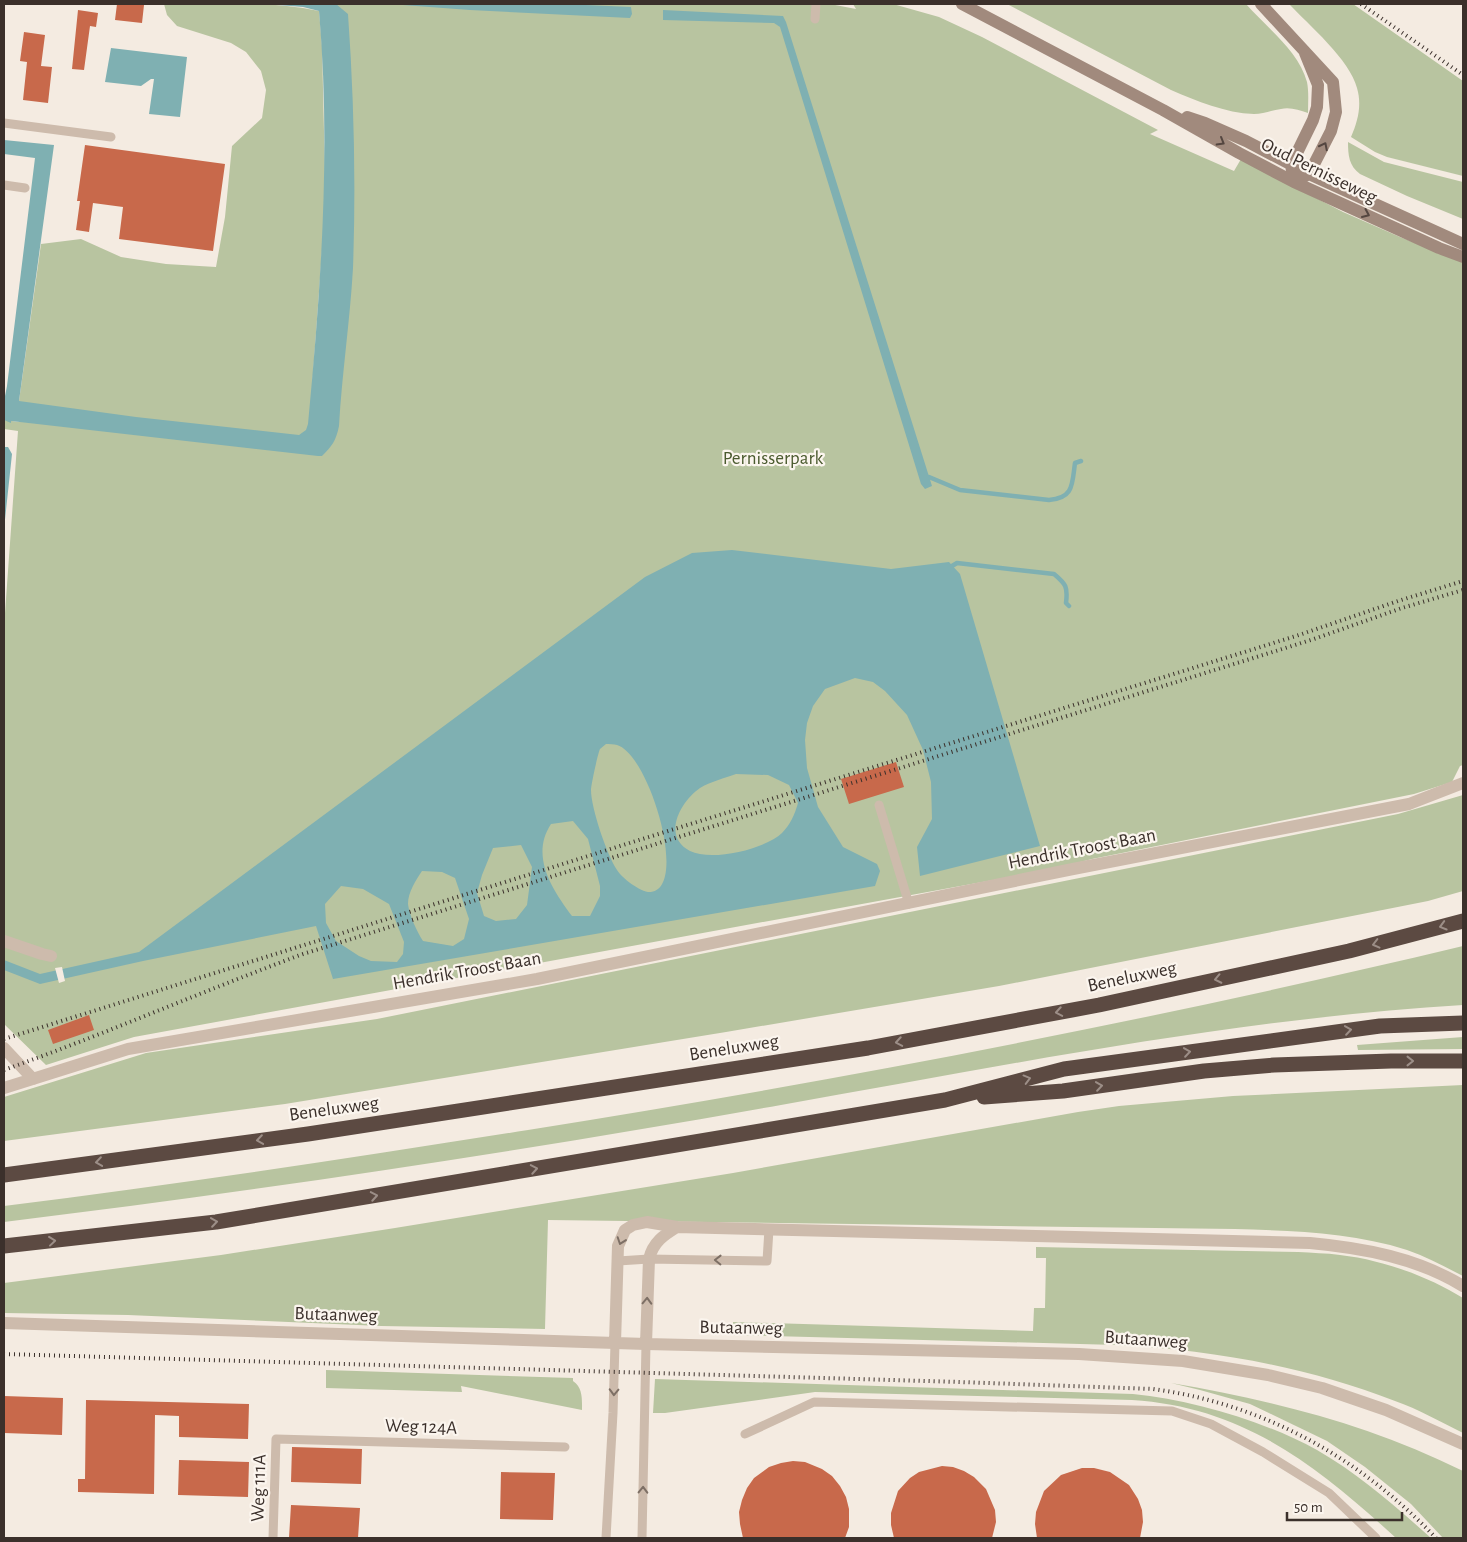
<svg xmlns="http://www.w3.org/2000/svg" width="1467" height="1542" viewBox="0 0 1467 1542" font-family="'Alegreya Sans',sans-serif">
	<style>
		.green { fill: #b8c4a0 }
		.water { fill: #7fb0b2; fill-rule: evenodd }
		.pier { fill: #f4ebe1 }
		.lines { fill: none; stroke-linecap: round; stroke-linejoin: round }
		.stream { stroke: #7fb0b2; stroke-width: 4.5 }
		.building { fill: #c8694b }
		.lane { stroke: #cdbbac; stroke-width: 9 }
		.street { stroke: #cdbbac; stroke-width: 12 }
		.secondary { stroke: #a18a7d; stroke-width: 12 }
		.highway { stroke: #5c4a42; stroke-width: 15 }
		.rail { stroke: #3b302b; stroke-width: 4; stroke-dasharray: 1 4; stroke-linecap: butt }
		.oneway { stroke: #544640 }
		.oneway2 { stroke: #9c8e87 }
		.oneway3 { stroke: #7d6f65 }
		.labels { text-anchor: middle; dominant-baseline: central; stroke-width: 4.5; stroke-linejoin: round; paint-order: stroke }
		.street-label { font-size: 19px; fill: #3b302b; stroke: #fbf5ee }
		.park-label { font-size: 19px; fill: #4a5a2e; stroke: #fbf5ee }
	</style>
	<rect width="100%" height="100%" fill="#f4ebe1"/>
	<path class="green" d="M 164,4 C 216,4 269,0 319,11 L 322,46 L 325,174 L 324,223 L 312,388 L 323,389 L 329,4 L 830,4 L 856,9 L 853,4 L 893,4 L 939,17 L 982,37 L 1158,130 L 1150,134 L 1234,171 L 1241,159 L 1343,212 L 1400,237 L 1463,262 L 1463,765 L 1460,766 L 1452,782 L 1414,794 L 1092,859 L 1053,869 L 134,1037 L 46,1065 L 4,1024 L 4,627 L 18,431 L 4,429 L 4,420 L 19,422 L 19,401 L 41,244 L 81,239 L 121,257 L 166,264 L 216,267 L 225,217 L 232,146 L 262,118 L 266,90 L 261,71 L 246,52 L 231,43 L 177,26 L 167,15 Z
		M 1007,4 L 1246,4 C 1266,27 1299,51 1307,82 C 1309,92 1308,103 1308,113 C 1299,110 1290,107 1281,109 C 1272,110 1263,114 1254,114 C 1225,113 1197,101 1171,90 Z
		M 1289,4 L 1353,4 L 1463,81 L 1463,176 L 1387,157 L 1375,152 L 1351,137 C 1358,121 1362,105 1357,88 C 1350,60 1309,25 1289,4 Z
		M 1348,142 L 1384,162 L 1463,182 L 1463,219 L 1407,196 L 1360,174 C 1349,166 1348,155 1348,142 Z
		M 1463,795 L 1463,891 L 1428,901 L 999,986 L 726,1032 L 285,1104 L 4,1141 L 4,1097 L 146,1053 L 377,1019 L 1398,814 Z
		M 1463,946 L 1463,1005 C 1233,1019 1008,1065 781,1105 C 523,1151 264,1190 4,1222 L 4,1206 C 179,1184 353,1158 528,1130 C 842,1080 1154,1020 1463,946 Z
		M 1463,1037 L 1463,1049 L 1358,1050 L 1357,1045 Z
		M 1463,1085 L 1463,1276 C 1445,1267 1427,1257 1407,1250 C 1351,1232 1293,1231 1235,1229 L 548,1220 L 545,1329 L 381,1326 L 128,1315 L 4,1313 L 4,1283 L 221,1255 L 395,1228 L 733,1173 L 1078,1112 L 1119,1106 L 1233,1096 Z
		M 1036,1247 L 1298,1252 C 1312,1253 1326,1253 1340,1255 C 1383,1260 1427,1276 1463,1298 L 1463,1433 C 1441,1422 1418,1409 1395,1401 C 1305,1366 1211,1350 1117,1345 L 733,1335 L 733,1322 L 1033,1331 L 1034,1308 L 1045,1308 L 1046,1258 L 1036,1258 Z
		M 326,1370 L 573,1378 L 573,1381 C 583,1388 582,1399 582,1410 L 461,1386 L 462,1392 L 326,1388 Z
		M 655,1379 L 1133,1394 C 1193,1400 1264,1421 1317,1450 C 1359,1474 1395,1506 1431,1538 L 1396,1538 C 1317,1466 1244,1407 1132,1400 L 815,1392 L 665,1413 L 653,1413 Z
		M 1171,1383 C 1275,1401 1368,1424 1463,1471 L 1463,1538 L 1443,1538 L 1411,1504 L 1365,1467 L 1327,1441 L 1250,1404 L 1200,1390 Z"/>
	<path class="water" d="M 266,4 L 336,4 L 348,14 C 354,98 356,183 353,268 C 350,321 342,373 339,426 C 336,441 332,446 322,456 L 318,456 L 11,421 L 11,423 L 4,420 L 4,401 L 7,386 L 35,158 L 4,154 L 4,140 L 54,145 L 19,401 L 136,417 L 299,435 L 306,430 L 308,424 C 321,287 331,149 319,11 L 303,7 Z
		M 389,4 L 563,4 L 631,7 L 632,14 L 630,18 L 470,10 Z
		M 663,10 L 783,16 L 786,22 L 932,486 L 925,489 L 921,484 L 780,27 L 774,23 L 663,20 Z
		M 111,48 L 187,57 L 180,117 L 149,114 L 154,79 L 151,79 L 141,86 L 105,82 Z
		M 4,447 L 8,447 L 12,454 L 4,529 Z
		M 732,550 L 891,569 L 949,562 L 960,574 L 1040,846 L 920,876 L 917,847 L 932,819 L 931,782 L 923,750 L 907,715 L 885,691 L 873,682 L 855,678 L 825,689 L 813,706 L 807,723 L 805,740 L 807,768 L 818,807 L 843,847 L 877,864 L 880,871 L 875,886 L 333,979 L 316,926 L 143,961 L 40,984 L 4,970 L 4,960 L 40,974 L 139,952 L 645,577 L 692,553 ZM 606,744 C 609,744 614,744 617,745 C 649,754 689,887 651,892 C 641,893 622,878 617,870 C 607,855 591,808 591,790 C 591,785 598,753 600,749 C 602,747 604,746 606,744 ZM 736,774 L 768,775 L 789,785 L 798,803 C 795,814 790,825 782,833 C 765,849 712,862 690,851 C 661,836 681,801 700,788 C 710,782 725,778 736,774 ZM 573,821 L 588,839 L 600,886 L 600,896 L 590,916 L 572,916 C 552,889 530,856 551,824 ZM 521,845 L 532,867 L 527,905 L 516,919 L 496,921 L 484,916 L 477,893 L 482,875 L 493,848 ZM 422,871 L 442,872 L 455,878 L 469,919 L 464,939 L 453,946 L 423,941 C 417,932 409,914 408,904 C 408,892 416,880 422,871 ZM 341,886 L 363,889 L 389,904 L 404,942 L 403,954 L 397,962 L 371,961 L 359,956 L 336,941 L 326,923 L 325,904 Z"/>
	<path class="pier" d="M 62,967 L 65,981 L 59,983 L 55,968 Z"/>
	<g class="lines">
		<path class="stream" d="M 929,477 L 960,490 L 1049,500 C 1074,498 1072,484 1075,463 L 1081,461
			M 952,566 L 957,563 L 1054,574 C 1066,584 1068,587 1066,603 L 1069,606"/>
	</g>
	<path class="building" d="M 117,4 L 144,5 L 142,23 L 115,20 Z
		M 78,10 L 98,13 L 96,27 L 90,26 L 84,70 L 72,69 Z
		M 24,32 L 45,35 L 41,66 L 52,67 L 48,103 L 23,100 L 27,62 L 20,61 Z
		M 85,145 L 225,164 L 213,251 L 119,239 L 123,207 L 93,203 L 89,232 L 76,230 L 80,201 L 77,201 Z
		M 896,762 L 904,787 L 849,804 L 841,779 Z
		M 89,1015 L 94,1030 L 53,1044 L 48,1030 Z
		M 4,1396 L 63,1398 L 62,1435 L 4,1433 Z
		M 86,1400 L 249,1404 L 248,1439 L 179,1437 L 179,1416 L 155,1415 L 154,1494 L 78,1492 L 78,1479 L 85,1479 Z
		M 292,1447 L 362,1449 L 361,1484 L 291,1482 Z
		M 179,1460 L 249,1462 L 248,1497 L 178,1495 Z
		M 793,1461 L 805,1462 L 822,1469 L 832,1476 L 840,1486 L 846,1497 L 849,1509 L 849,1527 L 845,1538 L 743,1538 L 740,1524 L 739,1512 L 742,1500 L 747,1488 L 754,1478 L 769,1467 L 781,1463 Z
		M 942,1466 L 953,1467 L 964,1471 L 974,1477 L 986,1489 L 995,1510 L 996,1522 L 992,1538 L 894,1538 L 891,1525 L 891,1513 L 898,1491 L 910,1478 L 919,1472 Z
		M 1082,1468 L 1094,1468 L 1110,1472 L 1129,1485 L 1138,1499 L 1142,1510 L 1143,1522 L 1140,1538 L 1037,1538 L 1035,1524 L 1036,1512 L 1044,1491 L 1061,1475 Z
		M 501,1472 L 555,1473 L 553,1520 L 500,1519 Z
		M 291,1505 L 360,1508 L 358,1538 L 289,1538 Z"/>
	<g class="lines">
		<path class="lane" d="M 815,19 L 816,4
			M 4,123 L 111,137
			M 4,185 L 25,188
			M 879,805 L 909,904
			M 618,1261 L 649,1259 L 767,1261 L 769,1229
			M 745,1434 L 814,1402 L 1172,1411 L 1211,1424 L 1263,1452 L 1329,1493 L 1376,1538
			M 273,1538 L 276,1439 L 565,1447
			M 606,1538 L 613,1413 L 615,1343
			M 642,1538 L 646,1344"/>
		<path class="street" d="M 4,941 L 42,954 L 51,956
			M 4,1048 L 33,1079
			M 4,1088 L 128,1049 L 537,979 L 1073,869 L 1409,804 L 1463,783
			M 4,1323 L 646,1344 L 1079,1354 L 1183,1361 L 1268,1375 L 1322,1388 L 1386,1410 L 1463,1444
			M 615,1343 L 618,1246 L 625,1230 L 633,1225 L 647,1222 L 677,1227 L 1310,1243 C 1364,1248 1417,1258 1463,1286
			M 646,1344 L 649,1259 C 653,1242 664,1235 677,1227"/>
		<path class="secondary" d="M 962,4 L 1163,110 L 1239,153 L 1294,182 L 1439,248 L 1463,257
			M 1261,4 L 1333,82 L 1336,112 L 1331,131 L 1309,174 L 1294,182 L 1291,165 L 1313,120 L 1317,107 L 1318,85 L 1305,53
			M 1187,117 L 1205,123 L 1246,141 L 1309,174 L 1463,244"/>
		<path class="highway" d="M 984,1097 L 1063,1091 L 1204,1071 L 1274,1065 L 1391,1061 L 1463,1061
			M 4,1175 L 308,1134 L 868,1048 L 1099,1005 L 1349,951 L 1463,921
			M 4,1246 L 216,1222 L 945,1100 L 1064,1069 L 1380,1026 L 1463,1023"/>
		<path class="rail" d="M 1361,4 L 1463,75
			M 4,1039 L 668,831 L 1296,636 L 1398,601 L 1463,581
			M 4,1070 C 105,1034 203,991 303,954 L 1311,640 L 1402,608 L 1463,590
			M 4,1354 L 960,1382 L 1153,1389 C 1264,1404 1360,1458 1436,1538"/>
	</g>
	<defs><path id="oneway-chevron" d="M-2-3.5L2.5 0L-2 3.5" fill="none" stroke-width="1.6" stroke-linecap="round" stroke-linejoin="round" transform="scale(1.25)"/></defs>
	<g class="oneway">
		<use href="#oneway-chevron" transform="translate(1221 142) rotate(30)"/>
		<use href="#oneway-chevron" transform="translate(1324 146) rotate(-63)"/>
		<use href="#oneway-chevron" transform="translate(1366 214) rotate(24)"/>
	</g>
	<g class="oneway2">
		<use href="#oneway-chevron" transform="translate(1443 926) rotate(164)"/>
		<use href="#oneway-chevron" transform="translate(1376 944) rotate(166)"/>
		<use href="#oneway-chevron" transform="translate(1218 979) rotate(168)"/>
		<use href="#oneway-chevron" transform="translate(1059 1012) rotate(170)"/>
		<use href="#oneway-chevron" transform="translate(1348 1030) rotate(-8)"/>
		<use href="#oneway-chevron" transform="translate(899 1042) rotate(170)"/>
		<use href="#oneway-chevron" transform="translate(1187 1052) rotate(-8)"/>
		<use href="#oneway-chevron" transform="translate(1410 1061)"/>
		<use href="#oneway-chevron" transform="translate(1027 1079) rotate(-15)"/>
		<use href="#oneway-chevron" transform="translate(1099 1086) rotate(-8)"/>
		<use href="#oneway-chevron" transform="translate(260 1140) rotate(172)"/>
		<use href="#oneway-chevron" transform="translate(99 1162) rotate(172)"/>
		<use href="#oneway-chevron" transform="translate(534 1169) rotate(-10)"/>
		<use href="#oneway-chevron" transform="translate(374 1196) rotate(-10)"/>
		<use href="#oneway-chevron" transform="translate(214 1222) rotate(-8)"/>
		<use href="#oneway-chevron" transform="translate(52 1241) rotate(-6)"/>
	</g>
	<g class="oneway3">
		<use href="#oneway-chevron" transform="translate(621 1241) rotate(109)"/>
		<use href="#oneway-chevron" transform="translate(718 1260) rotate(-179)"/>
		<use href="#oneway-chevron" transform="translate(647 1301) rotate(-88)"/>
		<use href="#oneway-chevron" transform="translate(614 1392) rotate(92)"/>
		<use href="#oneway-chevron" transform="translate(643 1490) rotate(-89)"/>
	</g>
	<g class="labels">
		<g class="street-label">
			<text transform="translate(1319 171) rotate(26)">Oud Pernisseweg</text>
			<text transform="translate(1082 849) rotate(-11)">Hendrik Troost Baan</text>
			<text transform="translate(467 971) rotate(-10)">Hendrik Troost Baan</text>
			<text transform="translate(1132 977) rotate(-12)">Beneluxweg</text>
			<text transform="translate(734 1048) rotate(-9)">Beneluxweg</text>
			<text transform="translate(334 1109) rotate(-8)">Beneluxweg</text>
			<text transform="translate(336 1315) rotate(2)">Butaanweg</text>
			<text transform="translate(741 1328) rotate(1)">Butaanweg</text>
			<text transform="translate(1146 1340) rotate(4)">Butaanweg</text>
			<text transform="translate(421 1427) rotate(2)">Weg 124A</text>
			<text transform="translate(259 1488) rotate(-88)">Weg 111A</text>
		</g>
		<g class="park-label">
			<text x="773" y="458">Pernisserpark</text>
		</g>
	</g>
	<rect width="1467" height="1542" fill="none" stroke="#3b302b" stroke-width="10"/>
	<path d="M1287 1512v8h115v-8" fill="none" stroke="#3b302b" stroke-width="2.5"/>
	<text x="1294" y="1512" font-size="15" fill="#3b302b" stroke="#fbf5ee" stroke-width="4" paint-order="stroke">50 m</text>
</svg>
